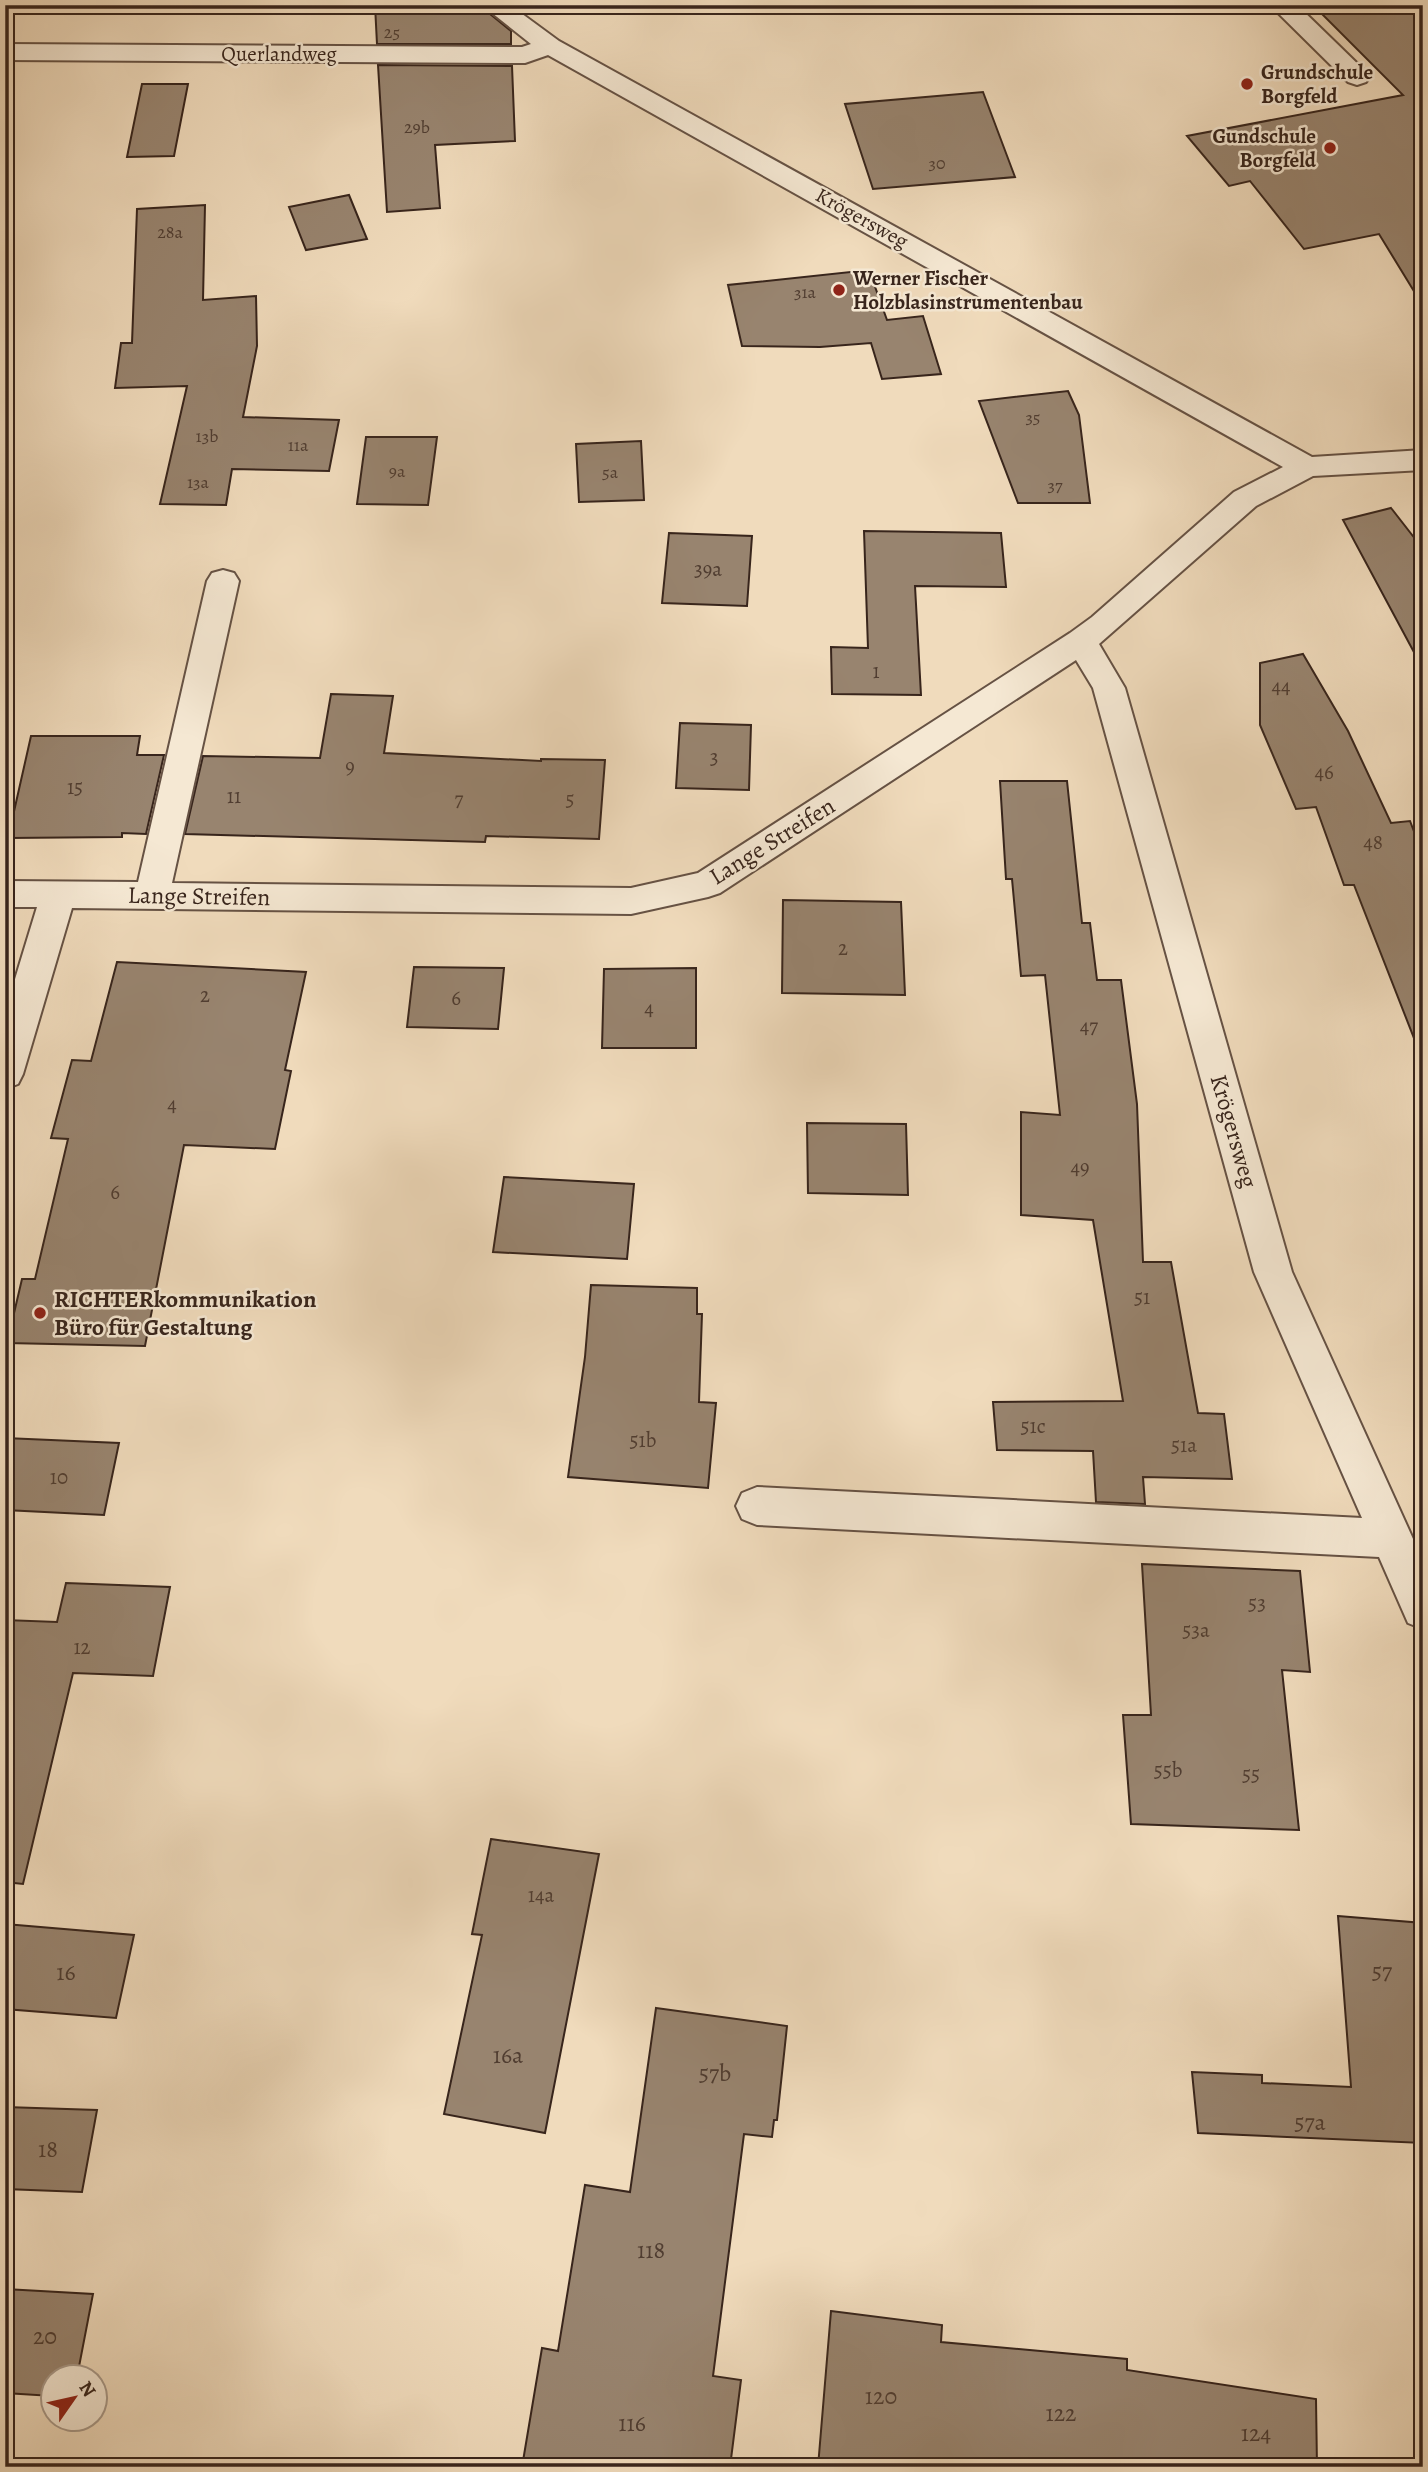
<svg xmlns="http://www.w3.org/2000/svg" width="1428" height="2472" viewBox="0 0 1428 2472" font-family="Alegreya,serif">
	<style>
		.building { fill: #98846f; stroke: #38251c; stroke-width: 2 }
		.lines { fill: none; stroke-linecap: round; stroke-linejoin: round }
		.minor-casing { stroke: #665244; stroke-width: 4 }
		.minor { fill: #f5e8d3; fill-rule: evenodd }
		.poi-dot { fill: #8f2418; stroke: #f5e8d3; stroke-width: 2.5 }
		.labels { text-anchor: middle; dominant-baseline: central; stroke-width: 5; stroke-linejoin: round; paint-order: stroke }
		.far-number-label { font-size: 18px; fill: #503d31 }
		.far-street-label { font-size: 21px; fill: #38251c; stroke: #f5e8d3 }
		.far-poi-label { font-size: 21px; font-weight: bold; fill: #38251c; stroke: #f5e8d3; text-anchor: start }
		.number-label { font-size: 21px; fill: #503d31 }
		.street-label { font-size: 24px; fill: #38251c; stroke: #f5e8d3 }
		.poi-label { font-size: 24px; font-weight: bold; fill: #38251c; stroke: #f5e8d3; text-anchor: start }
		.near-number-label { font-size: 24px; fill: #503d31 }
	</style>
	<rect width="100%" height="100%" fill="#f0dbbc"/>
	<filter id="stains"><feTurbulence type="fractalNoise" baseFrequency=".00286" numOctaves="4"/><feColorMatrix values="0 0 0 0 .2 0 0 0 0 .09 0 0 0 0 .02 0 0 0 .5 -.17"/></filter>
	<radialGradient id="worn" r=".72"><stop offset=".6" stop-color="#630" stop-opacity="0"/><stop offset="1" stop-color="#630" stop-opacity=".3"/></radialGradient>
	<path class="building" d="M 375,5 L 479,5 L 511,31 L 511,44 L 377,44 Z
		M 1313,5 L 1423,5 L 1423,306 L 1379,234 L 1304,249 L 1250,181 L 1229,186 L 1187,136 L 1403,95 Z
		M 378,65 L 512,66 L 515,141 L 435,145 L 440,208 L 387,212 Z
		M 142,84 L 188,84 L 174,156 L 127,157 Z
		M 983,92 L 1015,177 L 873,189 L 845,104 Z
		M 349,195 L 367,239 L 306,250 L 289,207 Z
		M 205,205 L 203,300 L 256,296 L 257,346 L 243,417 L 339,420 L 329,471 L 232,469 L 226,505 L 160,504 L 187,386 L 115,388 L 121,343 L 132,343 L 137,209 Z
		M 869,270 L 887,320 L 923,316 L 941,374 L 882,379 L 871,343 L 820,347 L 742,346 L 728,285 Z
		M 1068,391 L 1079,415 L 1090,503 L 1018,503 L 979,401 Z
		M 366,437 L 437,437 L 428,505 L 357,504 Z
		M 641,441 L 644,500 L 579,502 L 576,444 Z
		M 1391,508 L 1423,549 L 1423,669 L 1343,520 Z
		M 864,531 L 1001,533 L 1006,587 L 915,586 L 921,695 L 832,694 L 831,647 L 868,648 Z
		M 669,533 L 752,536 L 747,606 L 662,603 Z
		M 1303,654 L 1348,731 L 1391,823 L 1410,821 L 1423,855 L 1423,1051 L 1419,1051 L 1354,885 L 1344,885 L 1316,807 L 1296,809 L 1260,725 L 1260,663 Z
		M 331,694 L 393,696 L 384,753 L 541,761 L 541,759 L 605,760 L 599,839 L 486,836 L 485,842 L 185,834 L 203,756 L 320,758 Z
		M 680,723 L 751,725 L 749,790 L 676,788 Z
		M 31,736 L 140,736 L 137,755 L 164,755 L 146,834 L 122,833 L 122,837 L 8,838 Z
		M 1000,781 L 1067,781 L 1082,923 L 1090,923 L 1097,980 L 1121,980 L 1137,1104 L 1143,1262 L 1171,1262 L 1198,1413 L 1224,1414 L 1232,1479 L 1143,1477 L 1145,1504 L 1096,1502 L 1093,1451 L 997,1450 L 993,1402 L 1123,1401 L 1093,1220 L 1021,1215 L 1021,1112 L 1060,1115 L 1045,975 L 1021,976 L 1012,879 L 1006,879 Z
		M 783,900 L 901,902 L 905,995 L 782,993 Z
		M 117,962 L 306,972 L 285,1070 L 291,1071 L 275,1149 L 184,1145 L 145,1346 L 7,1343 L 22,1279 L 35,1279 L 68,1139 L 51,1138 L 72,1060 L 91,1061 Z
		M 414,967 L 504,968 L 498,1029 L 407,1027 Z
		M 696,968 L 696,1048 L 602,1048 L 604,969 Z
		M 807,1123 L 906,1124 L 908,1195 L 808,1193 Z
		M 504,1177 L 634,1184 L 627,1259 L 493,1252 Z
		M 591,1285 L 697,1288 L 697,1314 L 702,1314 L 699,1402 L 716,1403 L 708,1488 L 568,1477 L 585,1357 Z
		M 5,1438 L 119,1443 L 104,1515 L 5,1510 Z
		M 1142,1564 L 1300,1571 L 1310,1672 L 1282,1670 L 1299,1830 L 1131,1824 L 1123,1715 L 1151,1715 Z
		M 66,1583 L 170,1587 L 153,1676 L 73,1673 L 23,1884 L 5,1882 L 5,1620 L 57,1622 Z
		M 491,1839 L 599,1854 L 545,2133 L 444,2114 L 482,1935 L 472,1934 Z
		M 1338,1916 L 1423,1923 L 1423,2143 L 1198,2133 L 1192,2072 L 1262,2075 L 1262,2083 L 1351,2087 Z
		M 5,1924 L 134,1935 L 116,2018 L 5,2009 Z
		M 656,2008 L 787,2026 L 777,2120 L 774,2120 L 772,2137 L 744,2134 L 713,2376 L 741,2380 L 730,2467 L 522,2467 L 542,2348 L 558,2351 L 585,2185 L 630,2192 Z
		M 5,2107 L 97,2110 L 82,2192 L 5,2189 Z
		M 5,2289 L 93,2294 L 77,2377 L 52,2377 L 52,2396 L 5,2393 Z
		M 831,2311 L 942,2325 L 941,2342 L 1127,2359 L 1127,2370 L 1316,2399 L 1317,2467 L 818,2467 Z"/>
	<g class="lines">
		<g class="minor-casing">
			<path id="minor" d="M 482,5 L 510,5 L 559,41 L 1312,457 L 1423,450 L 1423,470 L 1313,476 L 1256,506 L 1099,644 L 1125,688 L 1292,1272 L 1423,1561 L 1423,1629 L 1408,1623 L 1379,1557 L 757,1525 L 742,1519 L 736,1506 L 742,1493 L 757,1487 L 1362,1518 L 1254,1272 L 1093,688 L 1076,660 L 720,893 L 708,897 L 631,914 L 72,908 L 23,1074 L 18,1084 L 5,1089 L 5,1012 L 37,907 L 5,907 L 5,881 L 138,882 L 207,581 L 212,573 L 223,570 L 234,573 L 239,581 L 172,883 L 631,888 L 698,873 L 1070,633 L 1092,617 L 1234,492 L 1283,467 L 548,55 L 525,63 L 5,60 L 5,44 L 522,47 L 531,44 Z
				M 1270,5 L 1297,5 L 1366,72 L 1370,77 L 1366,82 L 1357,85 L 1348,82 Z"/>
		</g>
		<use href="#minor" class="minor"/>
	</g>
	<g class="poi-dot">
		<circle cx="1247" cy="84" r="7"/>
		<circle cx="1330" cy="148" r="7"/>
		<circle cx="839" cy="290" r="7"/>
		<circle cx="40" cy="1313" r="7"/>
	</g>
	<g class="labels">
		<g class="far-number-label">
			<text x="392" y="32">25</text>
			<text x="417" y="127">29b</text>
			<text x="937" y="163">30</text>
			<text x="170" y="232">28a</text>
			<text x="805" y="292">31a</text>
			<text x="1033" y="417">35</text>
			<text x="207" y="436">13b</text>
			<text x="298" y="445">11a</text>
			<text x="397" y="471">9a</text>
			<text x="610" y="472">5a</text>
			<text x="198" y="482">13a</text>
			<text x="1055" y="485">37</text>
		</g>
		<g class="far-street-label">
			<text x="279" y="54">Querlandweg</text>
			<text transform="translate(862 218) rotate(29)">Krögersweg</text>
		</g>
		<g class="far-poi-label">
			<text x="1261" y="72">Grundschule<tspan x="1261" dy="24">Borgfeld</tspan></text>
			<text x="1316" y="136" text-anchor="end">Gundschule<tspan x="1316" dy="24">Borgfeld</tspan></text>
			<text x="853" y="278">Werner Fischer<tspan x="853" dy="24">Holzblasinstrumentenbau</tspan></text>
		</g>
		<g class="number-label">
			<text x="708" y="569">39a</text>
			<text x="876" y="671">1</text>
			<text x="1281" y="686">44</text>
			<text x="714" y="757">3</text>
			<text x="350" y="766">9</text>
			<text x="1324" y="772">46</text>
			<text x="75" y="787">15</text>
			<text x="234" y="796">11</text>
			<text x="459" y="799">7</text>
			<text x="570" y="799">5</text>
			<text x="1373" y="842">48</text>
			<text x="843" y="948">2</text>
			<text x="205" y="995">2</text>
			<text x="456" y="998">6</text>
			<text x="649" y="1008">4</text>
			<text x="1089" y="1026">47</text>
			<text x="172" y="1104">4</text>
			<text x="1080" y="1167">49</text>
			<text x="115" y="1192">6</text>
			<text x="1142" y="1297">51</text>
			<text x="1033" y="1426">51c</text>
			<text x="643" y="1440">51b</text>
			<text x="1184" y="1445">51a</text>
			<text x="59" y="1477">10</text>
			<text x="1257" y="1603">53</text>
			<text x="1196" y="1630">53a</text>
			<text x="82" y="1647">12</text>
			<text x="1168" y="1770">55b</text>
			<text x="1251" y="1774">55</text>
			<text x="541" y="1895">14a</text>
		</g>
		<g class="street-label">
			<text transform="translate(772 841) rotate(-32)">Lange Streifen</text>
			<text transform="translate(199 896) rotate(1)">Lange Streifen</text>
			<text transform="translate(1234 1131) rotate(74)">Krögersweg</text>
		</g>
		<g class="poi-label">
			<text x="54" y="1299">RICHTERkommunikation<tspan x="54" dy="28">Büro für Gestaltung</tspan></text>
		</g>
		<g class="near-number-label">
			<text x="1382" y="1971">57</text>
			<text x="66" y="1972">16</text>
			<text x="508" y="2055">16a</text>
			<text x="715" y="2073">57b</text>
			<text x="1310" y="2122">57a</text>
			<text x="48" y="2149">18</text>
			<text x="651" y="2250">118</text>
			<text x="45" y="2336">20</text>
			<text x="881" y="2396">120</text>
			<text x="1061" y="2413">122</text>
			<text x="632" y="2423">116</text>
			<text x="1256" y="2433">124</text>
		</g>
	</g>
	<rect width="1428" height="2472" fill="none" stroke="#f0dbbc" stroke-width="28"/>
	<rect x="7" y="7" width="1414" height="2458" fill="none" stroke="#38251c" stroke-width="3.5"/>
	<rect x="14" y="14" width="1400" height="2444" fill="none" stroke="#38251c" stroke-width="2"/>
	<g transform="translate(74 2398) rotate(56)"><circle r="33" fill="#f5e8d3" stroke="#a99a8a" stroke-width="2"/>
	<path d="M0-5L12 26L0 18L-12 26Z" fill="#8f2418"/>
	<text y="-10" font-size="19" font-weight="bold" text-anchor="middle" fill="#38251c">N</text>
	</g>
	<rect width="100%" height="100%" filter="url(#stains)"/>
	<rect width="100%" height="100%" fill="url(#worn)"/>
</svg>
